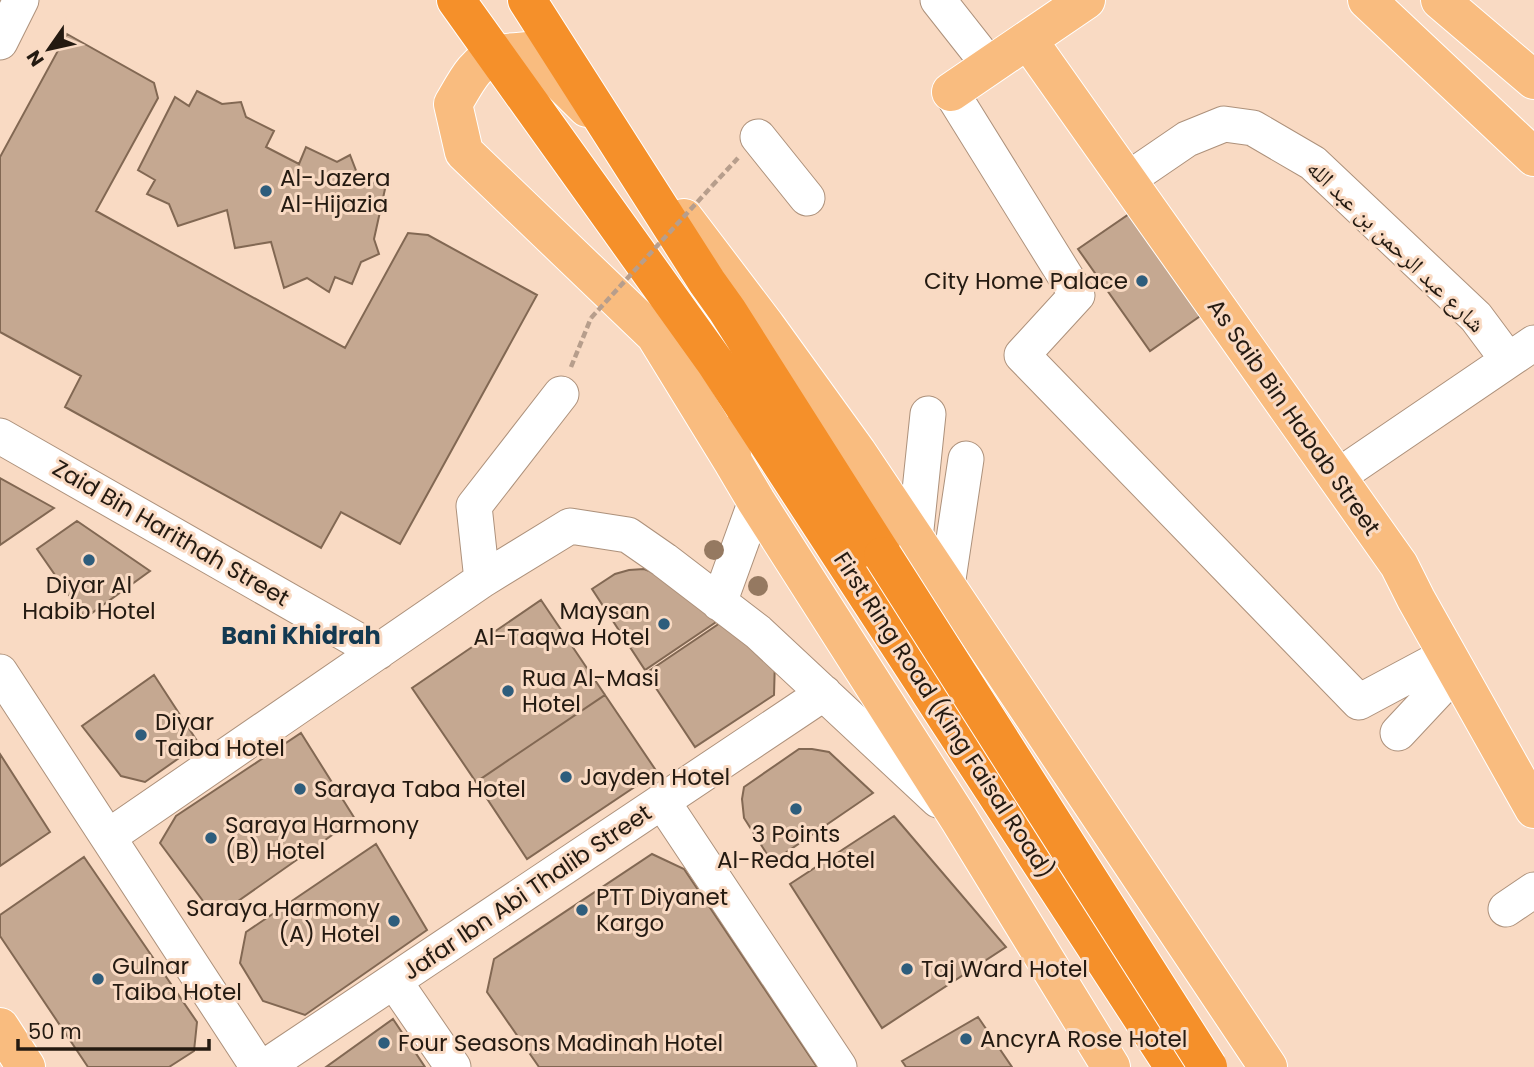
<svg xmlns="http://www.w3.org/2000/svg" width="1534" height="1067" viewBox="0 0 1534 1067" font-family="Poppins,'Noto Naskh Arabic',sans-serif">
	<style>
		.building { fill: #c5a891; stroke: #826853; stroke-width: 2 }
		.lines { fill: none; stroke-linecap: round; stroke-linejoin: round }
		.minor-casing { stroke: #ad917b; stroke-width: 37 }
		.major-casing { stroke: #fff; stroke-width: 40 }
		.highway-casing { stroke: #fff; stroke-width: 40 }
		.path { stroke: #b79e8c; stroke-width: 4.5; stroke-dasharray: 7 3.5; stroke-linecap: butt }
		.minor { stroke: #fff; stroke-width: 35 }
		.major { stroke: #f9bc7f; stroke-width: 38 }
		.highway { stroke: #f5902a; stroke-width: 38 }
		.highway-bridge-casing { stroke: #fff; stroke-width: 40; stroke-linecap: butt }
		.path-bridge { stroke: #b79e8c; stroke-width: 4.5; stroke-dasharray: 7 3.5; stroke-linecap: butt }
		.highway-bridge { stroke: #f5902a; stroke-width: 38 }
		.tree { fill: #957961 }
		.poi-dot { fill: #2e5d7c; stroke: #f9dac3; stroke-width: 2.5 }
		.labels { text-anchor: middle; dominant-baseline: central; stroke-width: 6; stroke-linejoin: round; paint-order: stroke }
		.poi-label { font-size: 23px; fill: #241a11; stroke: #f9dac3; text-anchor: start }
		.street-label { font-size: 23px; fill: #241a11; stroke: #f9dac3 }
		.neighbourhood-label { font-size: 24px; font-weight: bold; fill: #133951; stroke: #f9dac3 }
	</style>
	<rect width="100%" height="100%" fill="#f9dac3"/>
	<path class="building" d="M 67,34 L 154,83 L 158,98 L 96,211 L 345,348 L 408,233 L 428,235 L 537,295 L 400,544 L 341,512 L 321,548 L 65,407 L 81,376 L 0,332 L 0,157 Z
		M 197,91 L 222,104 L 241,102 L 246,117 L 274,131 L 266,147 L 299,164 L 306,147 L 337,162 L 350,155 L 357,173 L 385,189 L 374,239 L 379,254 L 361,262 L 352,284 L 335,277 L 329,292 L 307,278 L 284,288 L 271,242 L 235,248 L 227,210 L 178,226 L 169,204 L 147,194 L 155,180 L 138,170 L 175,97 L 189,106 Z
		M 1135,210 L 1206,312 L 1150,351 L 1078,249 Z
		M 0,478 L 54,508 L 0,545 Z
		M 77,521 L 150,571 L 85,618 L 37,549 Z
		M 644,569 L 676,581 L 725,616 L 645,670 L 592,589 L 615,574 L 629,570 Z
		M 541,600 L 605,695 L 476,782 L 412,688 Z
		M 726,619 L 775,659 L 774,695 L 695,747 L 646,673 Z
		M 154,675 L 199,744 L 145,782 L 121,776 L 82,726 Z
		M 605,695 L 657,772 L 527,859 L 476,782 Z
		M 301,733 L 355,819 L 231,906 L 206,905 L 160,843 L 176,816 Z
		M 799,749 L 812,749 L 829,752 L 873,793 L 772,862 L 744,818 L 742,799 L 744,787 Z
		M 0,754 L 50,832 L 0,866 Z
		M 894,816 L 1006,947 L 882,1028 L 790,884 Z
		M 376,844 L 427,930 L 305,1015 L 263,1001 L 240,963 L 246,932 Z
		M 652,854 L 684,869 L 817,1067 L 539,1067 L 487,992 L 494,959 Z
		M 84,857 L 197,1022 L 194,1051 L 169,1067 L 88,1067 L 0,936 L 0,915 Z
		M 978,1017 L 1012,1067 L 906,1067 L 902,1061 Z
		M 393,1019 L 425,1067 L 326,1067 Z"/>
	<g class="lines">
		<g class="minor-casing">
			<path id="minor" d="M 938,0 L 990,66
				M 0,42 L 21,0
				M 951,92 L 1077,295 L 1022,355 L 1359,702 L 1447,655
				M 758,137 L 807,198
				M 1127,180 L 1187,139 L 1224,124 L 1253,128 L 1313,163 L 1476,317 L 1508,360
				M 0,436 L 378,652
				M 1337,477 L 1534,343
				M 915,539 L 928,414
				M 482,580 L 474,506 L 561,394
				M 947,586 L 966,459
				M 719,603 L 756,501
				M 0,672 L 258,1067
				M 1398,733 L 1456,671
				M 662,801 L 839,1067
				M 108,837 L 482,580 L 570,526 L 628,535 L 664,560 L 758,632 L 938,800
				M 1506,909 L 1534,890
				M 394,981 L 453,1067
				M 265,1067 L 824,693"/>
		</g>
		<g class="major-casing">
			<path id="major" d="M 1367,0 L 1534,157
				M 1440,0 L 1534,80
				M 1028,40 L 1399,565 L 1416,599 L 1534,809
				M 951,92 L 1086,0
				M 587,108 L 529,51 C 518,52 505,52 496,55 C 474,62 464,86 453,104 L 464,152 L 655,335 L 733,462
				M 684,218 L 766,326 L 857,452 L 1268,1067
				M 729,436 L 733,462 L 756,501 L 959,819 L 1111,1067
				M 0,1027 L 26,1067"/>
		</g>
		<g class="highway-casing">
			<path id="highway" d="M 456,0 L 715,362 L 1174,1067
				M 527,0 L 707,282 L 727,310 L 883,556"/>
		</g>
		<path class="path" d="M 712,186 L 738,158
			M 571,367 L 591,318"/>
		<use href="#minor" class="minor"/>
		<use href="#major" class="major"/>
		<use href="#highway" class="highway"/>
		<g class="highway-bridge-casing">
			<path id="highway-bridge" d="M 883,556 L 1208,1067"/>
		</g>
		<path class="path-bridge" d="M 591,318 L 712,186"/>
		<use href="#highway-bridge" class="highway-bridge"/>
	</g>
	<g class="tree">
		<circle cx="714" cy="550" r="10"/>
		<circle cx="758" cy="586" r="10"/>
	</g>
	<g class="poi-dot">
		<circle cx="266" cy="191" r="7"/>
		<circle cx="1142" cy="281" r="7"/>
		<circle cx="89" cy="560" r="7"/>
		<circle cx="664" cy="624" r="7"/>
		<circle cx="508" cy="691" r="7"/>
		<circle cx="141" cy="735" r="7"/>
		<circle cx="566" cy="777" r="7"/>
		<circle cx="300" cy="789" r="7"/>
		<circle cx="796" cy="809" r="7"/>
		<circle cx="211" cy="838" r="7"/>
		<circle cx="582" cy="910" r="7"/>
		<circle cx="394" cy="921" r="7"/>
		<circle cx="907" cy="969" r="7"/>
		<circle cx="98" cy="979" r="7"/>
		<circle cx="966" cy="1039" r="7"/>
		<circle cx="384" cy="1043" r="7"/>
	</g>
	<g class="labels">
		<g class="poi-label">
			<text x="280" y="178">Al-Jazera<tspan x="280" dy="26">Al-Hijazia</tspan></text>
			<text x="1128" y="281" text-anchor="end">City Home Palace</text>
			<text x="89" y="585" text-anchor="middle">Diyar Al<tspan x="89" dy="26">Habib Hotel</tspan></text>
			<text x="650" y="611" text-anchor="end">Maysan<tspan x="650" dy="26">Al-Taqwa Hotel</tspan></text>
			<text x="522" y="678">Rua Al-Masi<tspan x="522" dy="26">Hotel</tspan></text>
			<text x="155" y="722">Diyar<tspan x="155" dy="26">Taiba Hotel</tspan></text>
			<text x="580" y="777">Jayden Hotel</text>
			<text x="314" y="789">Saraya Taba Hotel</text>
			<text x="225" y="825">Saraya Harmony<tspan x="225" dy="26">(B) Hotel</tspan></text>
			<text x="796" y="834" text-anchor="middle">3 Points<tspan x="796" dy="26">Al-Reda Hotel</tspan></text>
			<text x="596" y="897">PTT Diyanet<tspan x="596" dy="26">Kargo</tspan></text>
			<text x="380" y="908" text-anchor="end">Saraya Harmony<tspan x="380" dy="26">(A) Hotel</tspan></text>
			<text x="112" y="966">Gulnar<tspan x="112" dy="26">Taiba Hotel</tspan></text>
			<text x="921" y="969">Taj Ward Hotel</text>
			<text x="980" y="1039">AncyrA Rose Hotel</text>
			<text x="398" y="1043">Four Seasons Madinah Hotel</text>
		</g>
		<g class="street-label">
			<text transform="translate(1396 246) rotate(44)">شارع عبد الرحمن بن عبد الله</text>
			<text transform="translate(1294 417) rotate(55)">As Saib Bin Habab Street</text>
			<text transform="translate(171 533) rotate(30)">Zaid Bin Harithah Street</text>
			<text transform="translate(944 715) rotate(57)">First Ring Road (King Faisal Road)</text>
			<text transform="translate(527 892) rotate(-34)">Jafar Ibn Abi Thalib Street</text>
		</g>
		<g class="neighbourhood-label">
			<text x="301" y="635">Bani Khidrah</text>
		</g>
	</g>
	<g transform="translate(49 49) rotate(236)" stroke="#f9dac3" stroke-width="5" paint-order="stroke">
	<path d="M0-5L12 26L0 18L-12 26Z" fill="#241a11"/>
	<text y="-10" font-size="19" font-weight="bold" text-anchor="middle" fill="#241a11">N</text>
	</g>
	<path d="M18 1039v10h191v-10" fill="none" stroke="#241a11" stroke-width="3.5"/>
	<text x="28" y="1039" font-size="21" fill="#241a11" stroke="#f9dac3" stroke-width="5" paint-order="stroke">50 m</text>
</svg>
